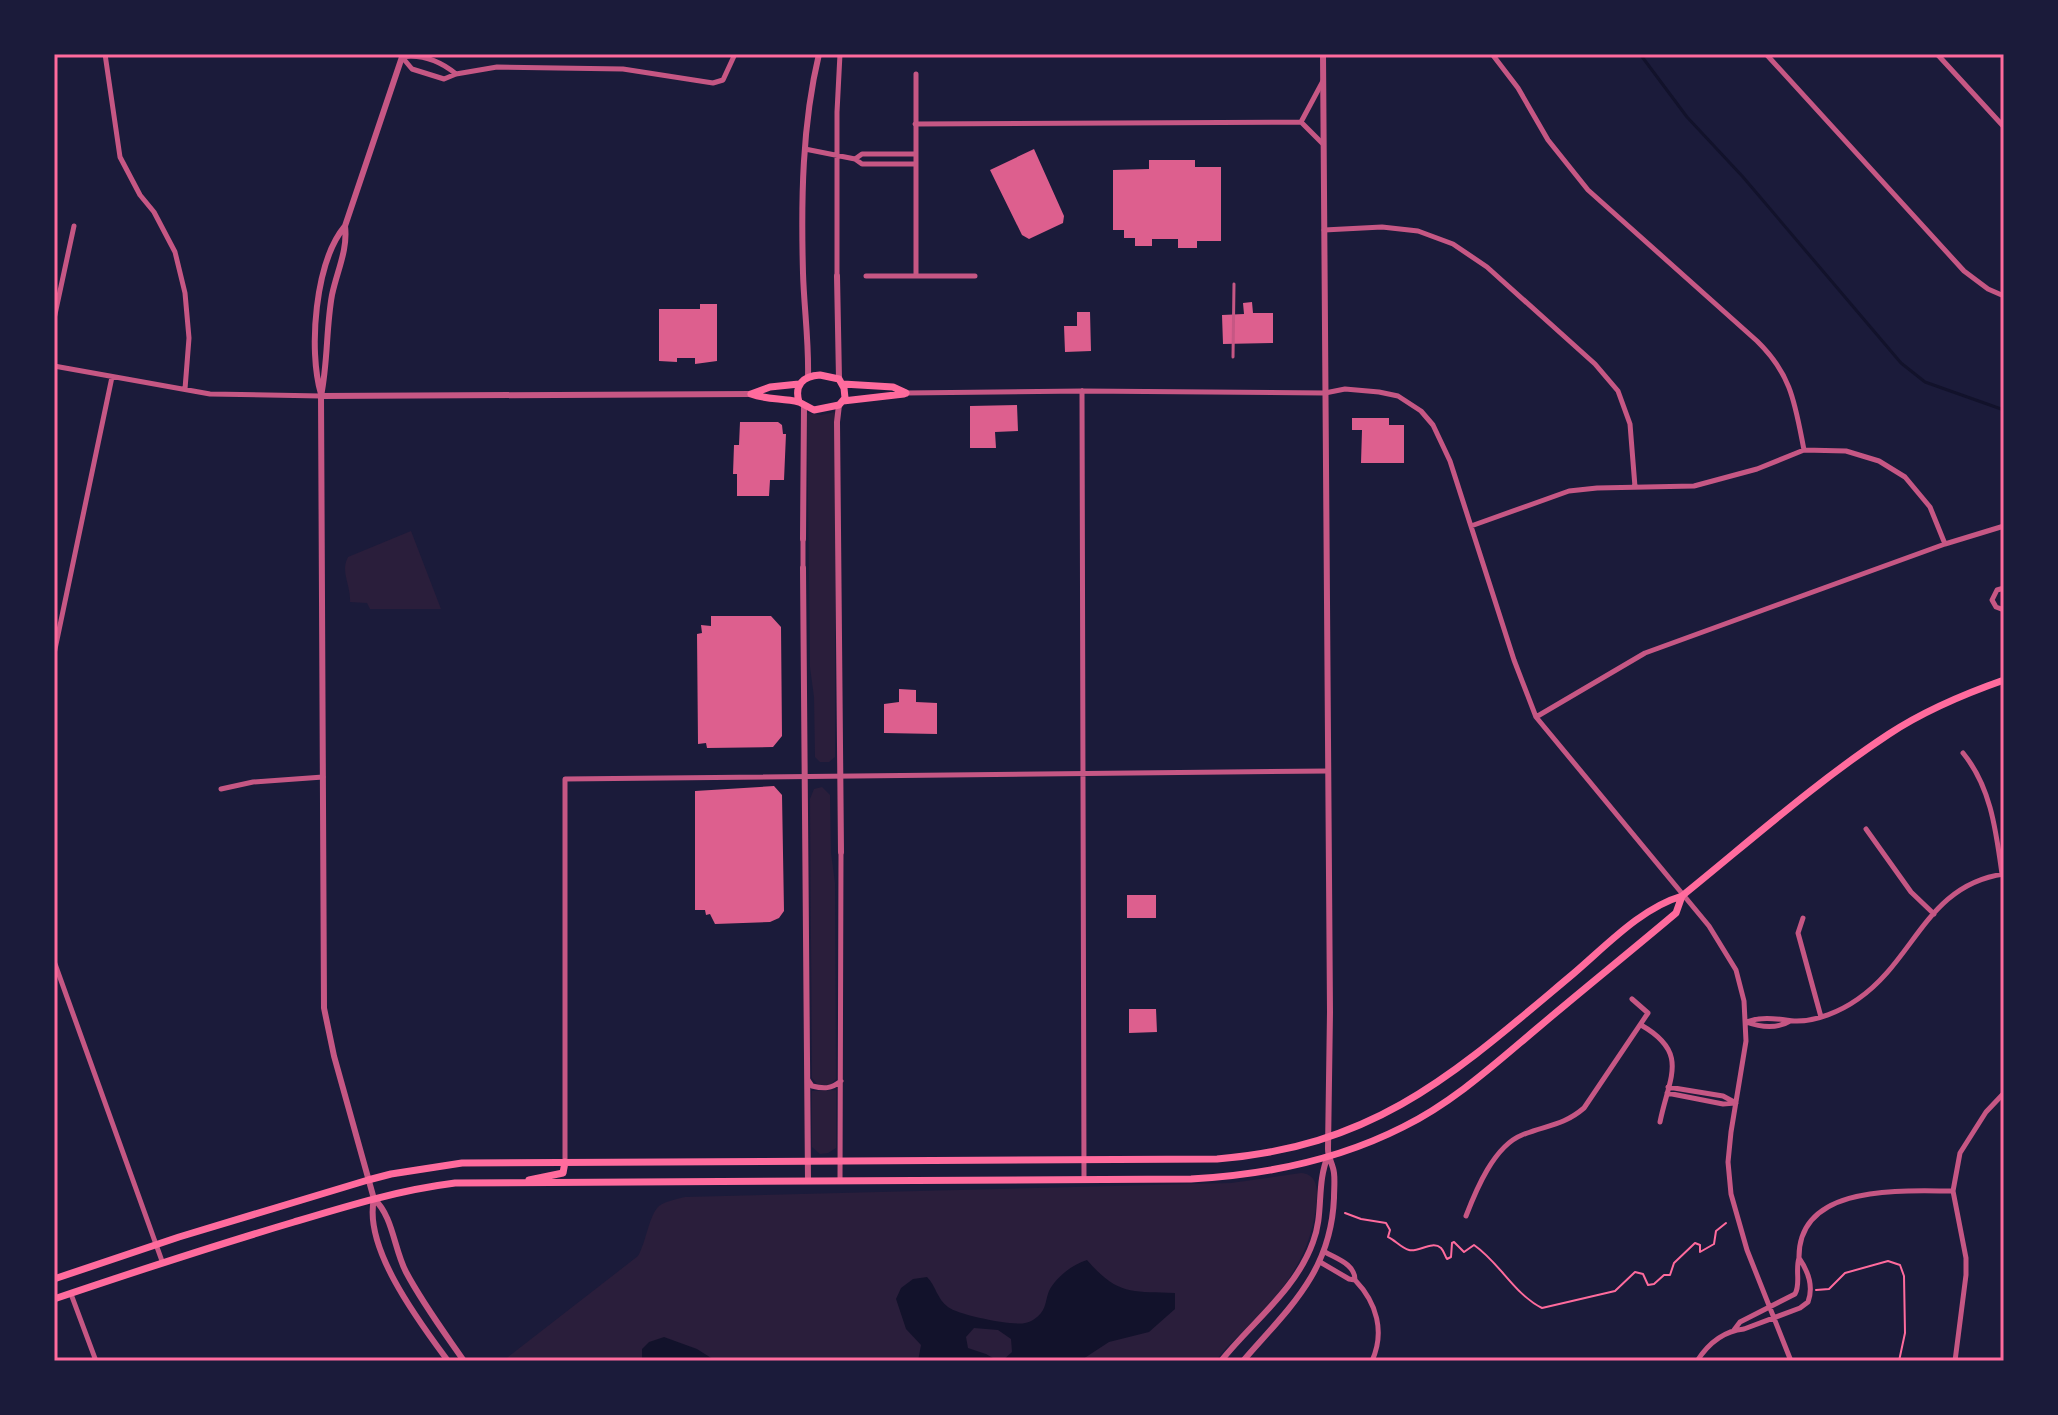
<svg xmlns="http://www.w3.org/2000/svg" width="2058" height="1415" viewBox="0 0 2058 1415" font-family="Poppins,sans-serif">
	<style>
		.green { fill: #2a1e3b }
		.water { fill: #12122b }
		.lines { fill: none; stroke-linecap: round; stroke-linejoin: round }
		.stream { stroke: #12122b; stroke-width: 3 }
		.building { fill: #dd5f8e }
		.path { stroke: #ff6b9d; stroke-width: 2 }
		.service { stroke: #c65784; stroke-width: 3 }
		.minor { stroke: #c65784; stroke-width: 5 }
		.tertiary { stroke: #c65784; stroke-width: 6 }
		.secondary { stroke: #ff6b9d; stroke-width: 7 }
		.neatline { fill: none; stroke: #ff6b9d; stroke-width: 3 }
	</style>
	<rect width="100%" height="100%" fill="#1b1b3a"/>
	<path class="green" d="M 835,412 L 835,757 L 829,762 L 820,762 L 815,757 L 814,697 L 810,667 L 807,413 L 821,415 Z
		M 411,531 L 441,609 L 370,609 L 367,603 L 350,602 C 351,585 340,572 348,557 Z
		M 822,787 L 830,795 L 831,853 L 835,883 L 836,1079 L 830,1085 L 818,1085 L 812,1078 L 810,799 L 814,789 Z
		M 836,1090 L 836,1148 L 828,1153 L 820,1154 L 812,1147 L 812,1091 Z
		M 1301,1173 C 1314,1174 1317,1183 1317,1195 C 1315,1248 1287,1288 1250,1325 C 1238,1337 1225,1347 1216,1361 L 503,1361 L 638,1256 C 646,1243 649,1215 659,1206 C 666,1201 677,1199 685,1197 L 1231,1183 Z"/>
	<path class="water" d="M 1087,1260 C 1118,1296 1132,1291 1175,1293 L 1175,1309 L 1149,1332 L 1109,1342 L 1080,1361 L 1002,1361 L 1012,1352 L 1011,1339 L 998,1330 L 974,1328 L 966,1337 L 968,1348 L 986,1354 L 998,1361 L 918,1361 L 921,1345 L 906,1329 L 896,1299 L 901,1288 L 913,1279 L 927,1277 C 936,1286 937,1299 948,1307 C 958,1315 1013,1326 1025,1323 C 1031,1322 1037,1318 1041,1313 C 1046,1307 1046,1298 1049,1291 C 1056,1277 1073,1264 1087,1260 Z
		M 664,1337 L 697,1349 L 716,1361 L 642,1361 L 642,1349 L 649,1342 Z"/>
	<g class="lines">
		<path class="stream" d="M 1640,54 L 1687,117 L 1743,177 L 1901,363 L 1925,382 L 2004,410"/>
	</g>
	<path class="building" d="M 1034,149 L 1064,216 L 1063,223 L 1029,239 L 1022,235 L 990,170 Z
		M 1149,160 L 1195,160 L 1195,167 L 1221,167 L 1221,241 L 1197,241 L 1197,248 L 1178,248 L 1178,239 L 1152,239 L 1152,246 L 1135,246 L 1135,238 L 1124,238 L 1124,230 L 1113,230 L 1113,170 L 1149,169 Z
		M 1252,302 L 1253,313 L 1273,313 L 1273,343 L 1223,344 L 1222,315 L 1244,314 L 1243,303 Z
		M 700,304 L 717,304 L 717,361 L 695,364 L 695,358 L 677,358 L 677,362 L 659,361 L 659,309 L 700,309 Z
		M 1077,312 L 1090,312 L 1091,351 L 1065,352 L 1064,326 L 1077,326 Z
		M 1017,405 L 1018,431 L 995,432 L 996,448 L 970,448 L 970,406 Z
		M 1352,418 L 1389,418 L 1389,425 L 1404,425 L 1404,463 L 1361,463 L 1362,430 L 1352,430 Z
		M 740,422 L 778,422 L 782,425 L 783,434 L 786,434 L 784,480 L 770,480 L 769,496 L 737,496 L 737,474 L 733,474 L 734,445 L 739,445 Z
		M 711,616 L 771,616 L 781,627 L 782,736 L 773,747 L 707,748 L 706,743 L 698,744 L 697,634 L 702,633 L 701,625 L 711,626 Z
		M 899,689 L 916,690 L 916,702 L 937,703 L 937,734 L 884,733 L 884,704 L 899,702 Z
		M 774,786 L 782,795 L 784,911 L 779,918 L 770,922 L 715,924 L 710,914 L 706,915 L 705,910 L 695,910 L 695,791 Z
		M 1127,895 L 1156,895 L 1156,918 L 1127,918 Z
		M 1129,1009 L 1156,1009 L 1157,1032 L 1129,1033 Z"/>
	<g class="lines">
		<path class="path" d="M 1345,1213 L 1361,1219 L 1386,1223 L 1390,1230 L 1388,1237 C 1395,1240 1401,1248 1409,1250 C 1418,1253 1432,1240 1441,1248 C 1444,1251 1445,1256 1447,1259 L 1451,1257 L 1452,1243 L 1454,1242 L 1464,1252 L 1474,1245 C 1500,1263 1514,1294 1542,1308 L 1615,1291 L 1635,1272 L 1643,1274 L 1648,1285 L 1654,1284 L 1664,1275 L 1670,1275 L 1674,1263 L 1695,1243 L 1700,1245 L 1700,1252 L 1714,1244 L 1716,1231 L 1726,1223
			M 1816,1290 L 1829,1289 L 1845,1273 L 1888,1261 L 1900,1265 L 1904,1276 L 1905,1333 L 1899,1361"/>
		<path class="service" d="M 1233,357 L 1234,284"/>
		<path class="minor" d="M 105,54 L 120,157 L 140,195 L 154,212 L 175,252 L 185,293 L 189,338 L 185,389
			M 1492,54 L 1518,88 L 1548,140 L 1588,190 L 1757,341 C 1792,375 1795,404 1804,450
			M 1766,54 L 1964,271 L 1988,289 L 2004,296
			M 1937,54 L 2004,127
			M 402,57 L 412,69 L 444,79 L 456,74 L 497,67 L 623,69 L 713,83 L 723,80 L 735,54
			M 402,57 C 423,54 440,61 456,74
			M 916,74 L 916,276
			M 1301,122 L 1323,81
			M 915,124 L 1301,122 L 1323,144
			M 805,149 L 855,159 L 862,164 L 915,164
			M 855,159 L 862,154 L 915,154
			M 1324,230 L 1382,227 L 1418,231 L 1453,244 L 1487,267 L 1595,364 L 1618,391 L 1630,424 L 1635,487
			M 837,276 L 837,112 L 840,54
			M 866,276 L 975,276
			M 54,319 L 74,226
			M 54,366 L 210,394 L 321,396
			M 1082,391 L 1084,1179
			M 906,393 L 1082,391 L 1325,393 L 1345,389 L 1379,392 L 1398,396 L 1421,411 L 1433,425 L 1450,461 L 1514,660 L 1536,717 L 1709,926 L 1736,970 L 1744,1001 L 1746,1041 L 1731,1132 L 1728,1162 L 1731,1194 L 1747,1250 L 1791,1361
			M 1471,526 L 1569,491 L 1597,488 L 1694,486 L 1757,469 L 1804,450 L 1846,451 L 1879,461 L 1905,477 L 1930,507 L 1945,544
			M 803,539 L 803,568
			M 2004,588 L 1997,590 L 1992,600 L 1996,607 L 2004,610
			M 54,654 L 112,377
			M 1536,717 L 1645,653 L 1945,544 L 2004,526
			M 1963,753 C 1991,787 1996,831 2002,874
			M 221,789 L 253,782 L 323,777
			M 1866,829 L 1911,892 L 1934,914
			M 1803,918 L 1798,933 L 1821,1017
			M 54,961 L 162,1261
			M 1746,1022 C 1763,1016 1777,1019 1794,1021 C 1816,1022 1841,1011 1858,999 C 1915,960 1926,885 2004,874
			M 1746,1022 C 1760,1027 1777,1029 1790,1021
			M 1641,1025 C 1690,1053 1669,1077 1660,1122
			M 808,1080 L 812,1086 C 824,1089 831,1089 841,1081
			M 1668,1087 L 1723,1096 L 1736,1103
			M 1667,1093 L 1723,1104 L 1735,1103
			M 565,1162 L 565,779 L 1328,771
			M 840,1181 L 841,852
			M 1466,1216 C 1476,1190 1494,1146 1522,1135 C 1546,1125 1563,1126 1584,1108 L 1648,1013 L 1632,999
			M 1799,1258 C 1798,1183 1903,1191 1953,1191
			M 1320,1262 L 1349,1279 L 1355,1280 C 1355,1264 1337,1259 1325,1252
			M 1355,1280 C 1377,1303 1385,1332 1372,1361
			M 71,1294 L 96,1361
			M 1697,1361 C 1708,1344 1723,1331 1744,1329 L 1800,1308 L 1808,1302 C 1814,1286 1808,1271 1799,1258 C 1795,1270 1801,1284 1795,1294 L 1740,1322 L 1734,1330
			M 1955,1361 L 1966,1275 L 1966,1258 L 1953,1191 L 1960,1153 L 1986,1112 L 2004,1093"/>
		<path class="tertiary" d="M 345,226 C 348,250 337,271 332,295 C 326,328 328,362 321,396 L 324,1008 L 334,1056 L 374,1199 C 363,1248 420,1323 448,1361
			M 837,276 L 839,379
			M 808,377 C 809,342 804,308 803,273 C 801,200 802,125 819,54
			M 321,394 C 308,350 315,262 345,226 L 403,54
			M 321,396 L 751,394
			M 839,405 L 837,422 L 841,852
			M 803,539 L 804,406
			M 803,568 L 808,1181
			M 374,1199 C 393,1216 394,1249 406,1272 C 423,1304 444,1332 464,1361
			M 1221,1361 C 1252,1322 1296,1290 1313,1242 C 1324,1214 1316,1184 1328,1156
			M 1243,1361 C 1289,1308 1331,1272 1334,1198 C 1334,1190 1335,1181 1334,1173 C 1333,1164 1328,1158 1328,1149 L 1330,1012 L 1323,54"/>
		<path class="secondary" d="M 820,375 L 839,379 L 844,388 L 845,398 L 839,405 L 814,410 L 799,402 C 794,385 803,376 820,375 Z
			M 843,384 L 893,387 L 906,393
			M 751,394 L 770,387 L 799,384
			M 751,394 C 767,400 782,398 799,402
			M 843,401 L 904,394
			M 529,1180 L 563,1173 L 565,1162
			M 54,1279 L 179,1237 L 368,1180 L 391,1174 L 462,1163 L 1217,1159 C 1378,1146 1456,1072 1573,974 C 1606,946 1641,908 1682,896 C 1750,841 1816,782 1889,734 C 1924,711 1964,694 2004,680
			M 54,1299 C 134,1272 213,1246 294,1222 C 347,1206 399,1190 455,1183 L 1191,1179 C 1265,1175 1336,1161 1403,1127 C 1454,1102 1497,1062 1540,1026 C 1585,988 1631,951 1676,913 L 1682,896"/>
	</g>
	<rect width="2058" height="1415" fill="none" stroke="#1b1b3a" stroke-width="112"/>
	<rect x="56" y="56" width="1946" height="1303" class="neatline"/>
</svg>
